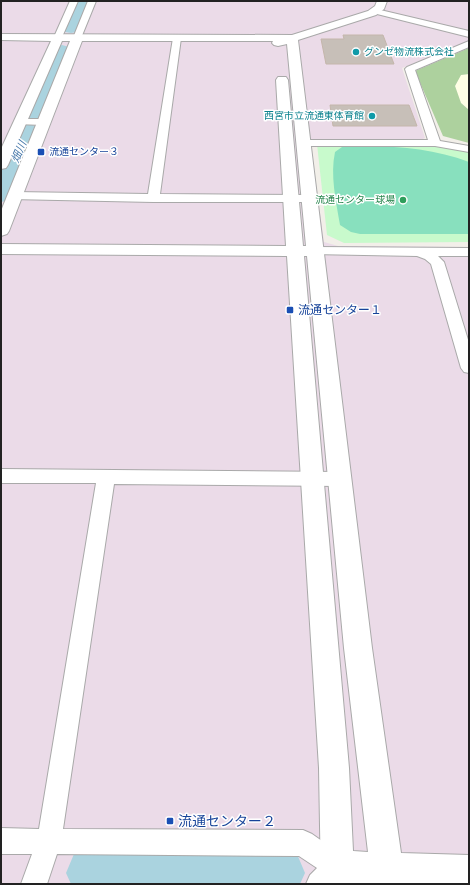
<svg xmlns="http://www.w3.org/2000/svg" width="470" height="885" viewBox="0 0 470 885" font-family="'Sofia Sans Condensed','Noto Sans JP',sans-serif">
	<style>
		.industrial { fill: #ebdbe8 }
		.education { fill: #ffffe5 }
		.forest { fill: #add19e }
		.park { fill: #c8facc }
		.pitch { fill: #88e0be }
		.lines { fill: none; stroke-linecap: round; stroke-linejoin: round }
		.river { fill: #aad3df; fill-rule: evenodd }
		.building { fill: #c7bfb8; stroke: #c4b6ab }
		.minor-casing { stroke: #a9a9a9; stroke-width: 2 }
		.tertiary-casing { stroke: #a9a9a9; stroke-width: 2 }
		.minor { fill: #fff; fill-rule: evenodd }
		.tertiary { fill: #fff; fill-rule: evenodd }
		.culture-dot { fill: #0f9aa8; stroke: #fff; stroke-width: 1.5 }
		.transit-dot { fill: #1a4fb4; stroke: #fff; stroke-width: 1.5 }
		.leisure-dot { fill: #2e9e5b; stroke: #fff; stroke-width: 1.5 }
		.labels { text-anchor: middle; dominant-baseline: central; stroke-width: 3; stroke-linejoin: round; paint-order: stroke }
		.far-culture-label { font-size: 10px; fill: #0d838f; stroke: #fff; text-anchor: start }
		.far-transit-label { font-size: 10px; fill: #164399; stroke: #fff; text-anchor: start }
		.far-leisure-label { font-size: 10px; fill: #27864d; stroke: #fff; text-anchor: end }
		.far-water-label { font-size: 11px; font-style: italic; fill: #4a7aab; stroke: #fff }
		.transit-label { font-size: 12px; fill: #164399; stroke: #fff; text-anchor: start }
		.near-transit-label { font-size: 14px; fill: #164399; stroke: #fff; text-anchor: start }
	</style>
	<rect width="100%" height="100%" fill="#f2efe9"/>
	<path class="industrial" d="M 1,1 L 469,1 L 469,41 L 402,68 L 425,138 L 418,141 L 310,140 L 324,242 L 338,246 L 469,247 L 469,884 L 1,884 Z"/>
	<path class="education" d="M 469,74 L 469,110 L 461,103 L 455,86 L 461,75 Z"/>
	<path class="forest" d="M 469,48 L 469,74 L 461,75 L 455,86 L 461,103 L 469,110 L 469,143 L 443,136 L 415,71 Z"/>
	<path class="park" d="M 317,144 L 439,146 L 469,151 L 469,242 L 344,243 L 327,235 Z"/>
	<path class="pitch" d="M 342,147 C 385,145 429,147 469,162 L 469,234 L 360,234 L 351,232 L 340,225 C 336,201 330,175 335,152 Z"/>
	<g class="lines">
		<path class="river" d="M 74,1 L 90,1 L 80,28 L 77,32 L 71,33 L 65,32 L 62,28 Z
			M 62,45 L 69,47 L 71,51 L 46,115 L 43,120 L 35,121 L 27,120 L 24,115 L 53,51 L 55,47 Z
			M 28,124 L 36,126 L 39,131 L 13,195 L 10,200 L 1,202 L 1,167 L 17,131 L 20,126 Z
			M 93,846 L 278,846 L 297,854 L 305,873 L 300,884 L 71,884 L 66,873 L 74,854 Z"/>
	</g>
	<path class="building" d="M 343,35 L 383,35 L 394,64 L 326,64 L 321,39 L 344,39 Z
		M 330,105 L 409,105 L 417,126 L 333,126 Z"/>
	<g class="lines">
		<g class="minor-casing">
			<path id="minor" d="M 70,1 L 78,1 L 62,37 L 58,40 L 55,39 L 54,37 Z
				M 88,1 L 96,1 L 81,38 L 80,40 L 74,40 L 73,38 Z
				M 373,9 L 376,9 L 469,31 L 469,37 L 373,13 Z
				M 177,35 L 181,38 L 160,194 L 308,195 L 312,196 L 314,199 L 312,202 L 153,202 L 10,199 L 8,196 L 10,193 L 14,192 L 148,194 L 173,38 Z
				M 469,41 L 469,47 L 415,70 L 440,141 L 469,146 L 469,152 L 435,146 L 303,146 L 298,143 L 303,140 L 428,140 L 405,69 L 407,67 Z
				M 20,119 L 43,119 L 48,122 L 43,125 L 16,124 L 15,122 Z
				M 316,247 L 469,248 L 469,256 L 438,256 L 444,262 L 469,343 L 469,373 L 464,372 L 461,368 L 431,264 L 425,259 L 417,256 L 311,254 L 309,251 L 311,248 Z
				M 1,469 L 340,472 L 346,474 L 349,479 L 346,484 L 340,486 L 114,484 L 63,829 L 303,830 L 312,834 L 346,858 L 350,867 L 346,876 L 338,884 L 306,884 L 310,875 L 317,868 L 299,856 L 57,854 L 47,884 L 21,884 L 32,854 L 1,854 L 1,828 L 39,829 L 96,483 L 1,483 Z"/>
		</g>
		<g class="tertiary-casing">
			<path id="tertiary" d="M 377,1 L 387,1 L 384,9 L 376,15 L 298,40 L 372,648 L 401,853 L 469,855 L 469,884 L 321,884 L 319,768 L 287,256 L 1,254 L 1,244 L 286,246 L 276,80 L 278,77 L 286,77 L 288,80 L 303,246 L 306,246 L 287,44 L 278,46 L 274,45 L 272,43 L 273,41 L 82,41 L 9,231 L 7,234 L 1,236 L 1,211 L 70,41 L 62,41 L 8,165 L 6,168 L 1,169 L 1,149 L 51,41 L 1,40 L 1,34 L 292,35 L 368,11 L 375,6 ZM 304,256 L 307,256 L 344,648 L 368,852 L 353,851 L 349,768 Z"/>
		</g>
		<use href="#minor" class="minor"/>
		<use href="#tertiary" class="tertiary"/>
	</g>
	<g class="culture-dot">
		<circle cx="356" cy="52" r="4"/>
		<circle cx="372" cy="116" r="4"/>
	</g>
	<g class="transit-dot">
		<rect x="37" y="148" width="8" height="8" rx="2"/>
		<rect x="286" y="306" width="8" height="8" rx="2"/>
		<rect x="166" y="817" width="8" height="8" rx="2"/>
	</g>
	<circle class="leisure-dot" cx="403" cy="200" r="4"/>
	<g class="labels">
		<g class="far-culture-label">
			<text x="364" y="52">グンゼ物流株式会社</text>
			<text x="364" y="116" text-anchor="end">西宮市立流通東体育館</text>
		</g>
		<g class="far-transit-label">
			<text x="49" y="152">流通センター３</text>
		</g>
		<g class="far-leisure-label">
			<text x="395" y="200">流通センター球場</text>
		</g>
		<g class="far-water-label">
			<text transform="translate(19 152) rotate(-67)">畑川</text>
		</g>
		<g class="transit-label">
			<text x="298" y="310">流通センター１</text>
		</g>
		<g class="near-transit-label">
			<text x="178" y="821">流通センター２</text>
		</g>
	</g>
	<rect width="470" height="885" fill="none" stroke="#222222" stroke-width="4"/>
</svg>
